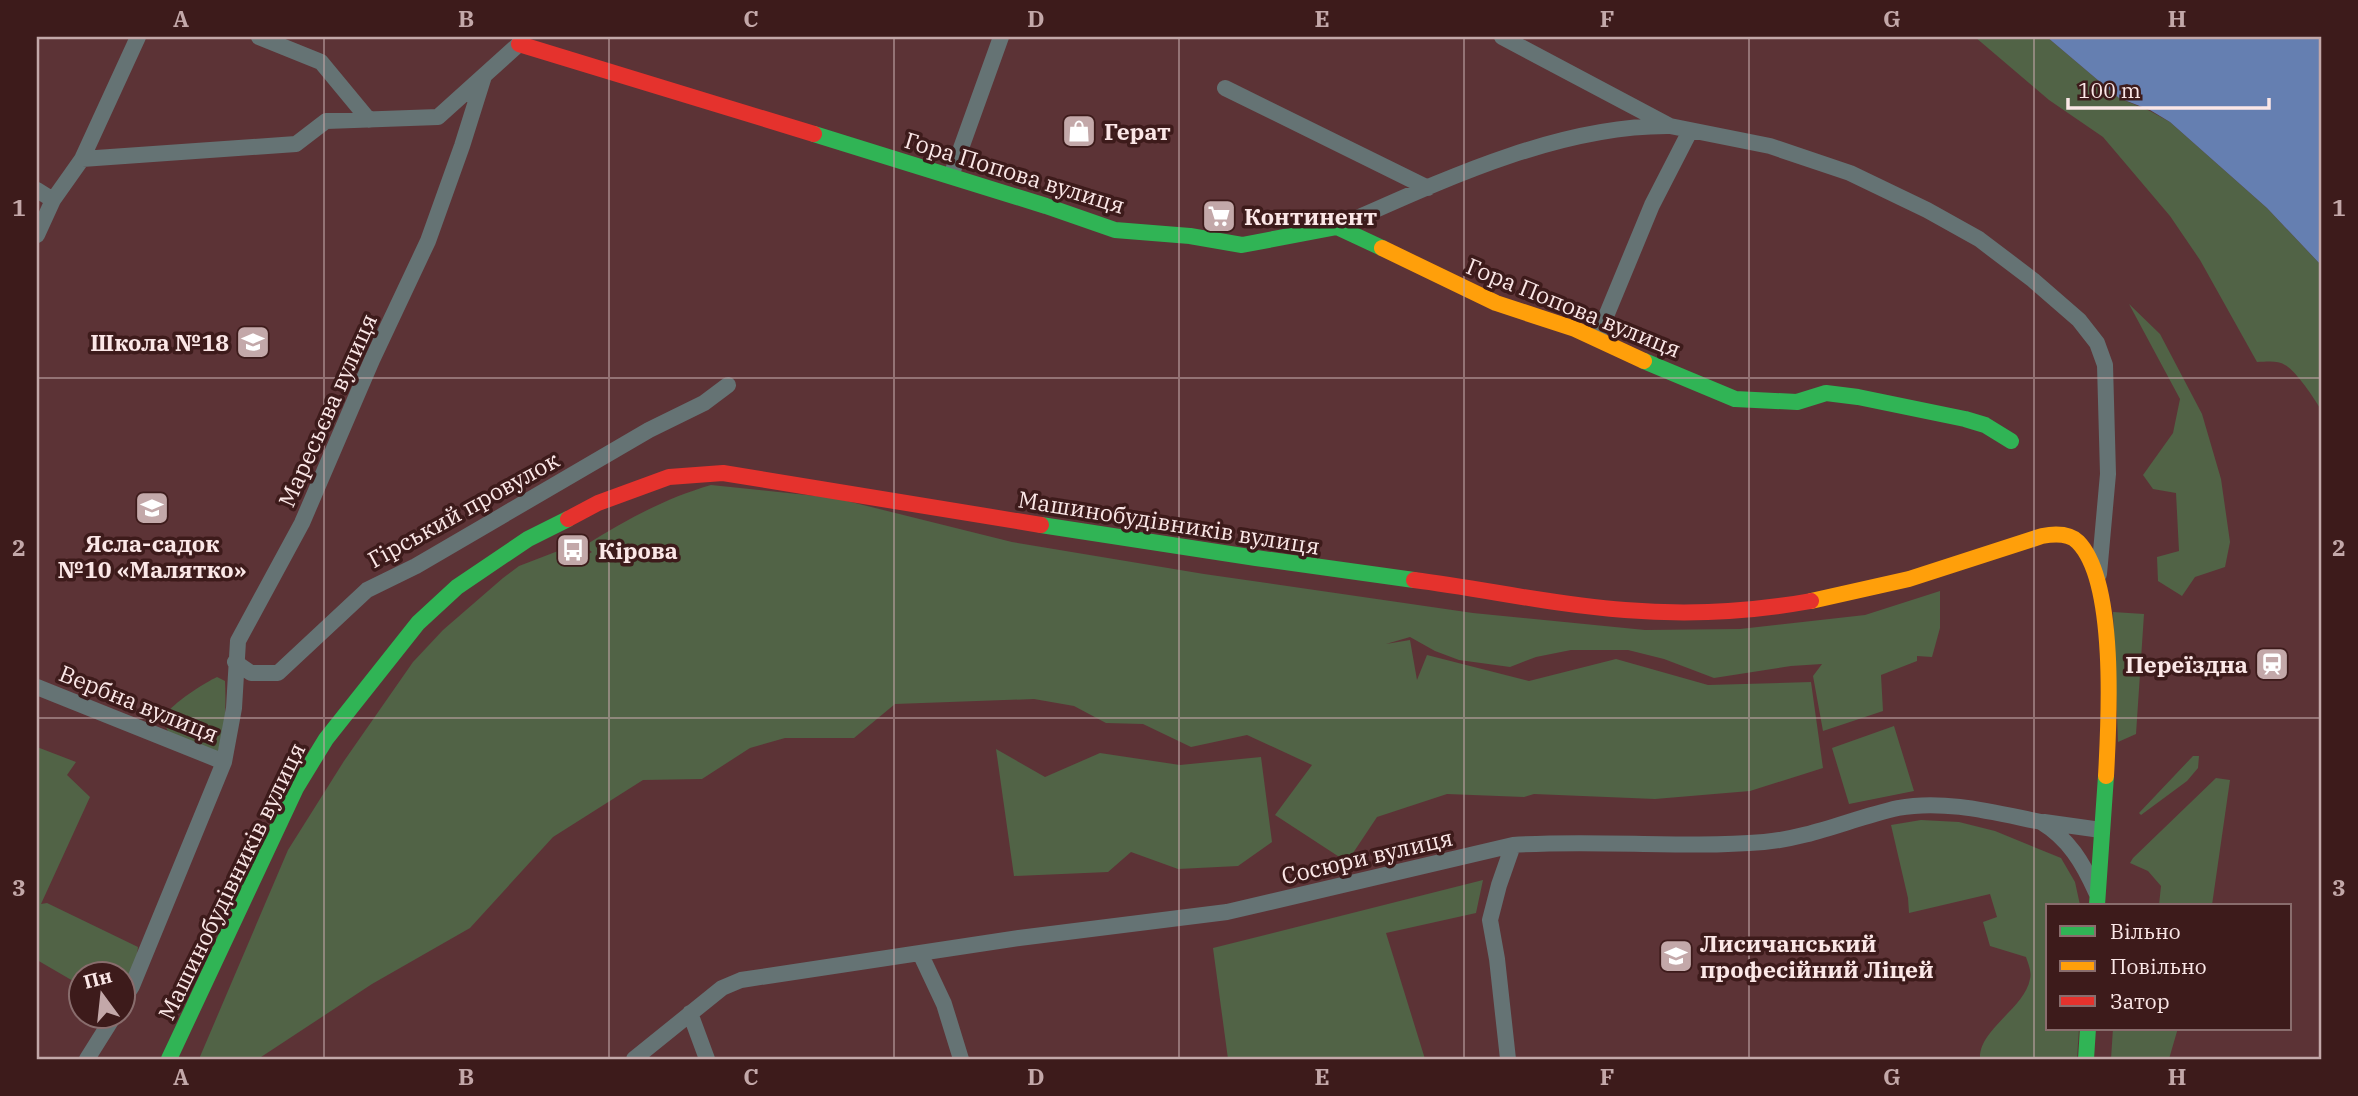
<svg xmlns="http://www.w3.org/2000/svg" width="2358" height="1096" viewBox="0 0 2358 1096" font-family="'IBM Plex Serif',serif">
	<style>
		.green { fill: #516346 }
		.water { fill: #657fb1 }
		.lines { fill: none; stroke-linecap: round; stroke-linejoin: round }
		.street { stroke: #657374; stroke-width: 16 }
		.fast { stroke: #30b455; stroke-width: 16 }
		.slow { stroke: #ff9f0a; stroke-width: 16 }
		.jam { stroke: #e5322d; stroke-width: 16 }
		.grid { fill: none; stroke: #c3a8a9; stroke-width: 2; stroke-opacity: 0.55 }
		.labels { text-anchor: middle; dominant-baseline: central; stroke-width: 7; stroke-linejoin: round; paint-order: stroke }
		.poi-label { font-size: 23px; font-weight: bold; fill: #fbe7e7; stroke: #3d1b1b; text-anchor: start }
		.street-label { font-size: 23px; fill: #fbe7e7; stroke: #3d1b1b }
		.neatline { fill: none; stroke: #c3a8a9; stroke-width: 2.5 }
		.grid-label { font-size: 23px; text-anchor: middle; font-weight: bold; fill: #c3a8a9 }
	</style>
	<rect width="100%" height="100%" fill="#5c3336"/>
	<path class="green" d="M 1975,37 L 2047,37 L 2119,98 L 2150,111 L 2170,122 L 2267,208 L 2321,265 L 2321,410 C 2315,399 2295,370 2285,365 C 2278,360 2266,362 2257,362 L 2200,260 L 2170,216 L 2103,137 L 2049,100 Z
		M 2129,304 L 2160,334 L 2202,414 L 2221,479 L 2230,542 L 2225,567 L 2195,577 L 2182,596 L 2158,581 L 2157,557 L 2179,551 L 2176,493 L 2153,489 L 2143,475 L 2173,433 L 2180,399 Z
		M 711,485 L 835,498 L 1012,542 L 1204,574 L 1473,613 L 1645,630 L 1740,629 L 1865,615 L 1940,591 L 1940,628 L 1932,657 L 1917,656 L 1917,661 L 1881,675 L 1883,711 L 1823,731 L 1813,676 L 1822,664 L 1791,666 L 1714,678 L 1664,659 L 1628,650 L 1571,650 L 1536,657 L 1510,667 L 1459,660 L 1435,651 L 1410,637 L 1386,644 L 1410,640 L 1417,680 L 1427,655 L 1529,681 L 1616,659 L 1708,685 L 1811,682 L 1823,768 L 1750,791 L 1655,799 L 1534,794 L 1524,797 L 1447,794 L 1377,817 L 1347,862 L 1275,815 L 1312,765 L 1247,735 L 1191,747 L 1143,724 L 1106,723 L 1074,706 L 1034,699 L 895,704 L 854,738 L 785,738 L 750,748 L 702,779 L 643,780 L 553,837 L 470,928 L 372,984 L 258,1059 L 199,1059 L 288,850 L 344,761 L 413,662 L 443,630 L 503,578 L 519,566 L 558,551 L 567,566 L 592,552 L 584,546 C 626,520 663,499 711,485 Z
		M 2113,612 L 2144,614 L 2136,734 L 2118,742 Z
		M 217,677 L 225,681 C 226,703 226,733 217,753 L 171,736 C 166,729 163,722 166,715 C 171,704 206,682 217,677 Z
		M 1894,726 L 1914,791 L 1849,804 L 1832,748 Z
		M 37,747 L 76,762 L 67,775 L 90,797 L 41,904 L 47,903 L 138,947 L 136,962 L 123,983 L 122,974 L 80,974 L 80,985 L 37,960 Z
		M 996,749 L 1045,777 L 1100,753 L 1180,765 L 1261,757 L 1272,842 L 1238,866 L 1178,869 L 1131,852 L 1108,872 L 1014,876 Z
		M 2193,756 L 2199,756 L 2198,768 L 2187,781 L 2141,815 L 2139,813 Z
		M 2216,778 L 2230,780 L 2212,905 L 2159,905 L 2161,886 L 2148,871 L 2130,863 L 2133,858 Z
		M 1921,820 L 1959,822 L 1995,831 L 2061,858 L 2075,882 L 2080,905 L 2048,905 L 2048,1028 L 2079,1028 L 2077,1059 L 1980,1059 C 1978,1030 2025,1008 2030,979 C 2032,972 2028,963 2026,957 L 1990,946 L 1983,922 L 1997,917 L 1990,894 L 1909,913 L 1908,898 L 1891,825 Z
		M 1483,880 L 1476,913 L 1386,933 L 1425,1059 L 1228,1059 L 1213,948 Z
		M 2113,1028 L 2178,1028 L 2169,1059 L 2111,1059 Z"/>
	<path class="water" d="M 2047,37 L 2321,37 L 2321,265 L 2267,208 L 2170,122 L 2150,110 L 2119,98 Z"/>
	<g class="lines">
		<path class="street" d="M 259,37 L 321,62 L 369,120
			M 1502,37 L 1670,126 L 1770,146 L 1850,173 L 1927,210 L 1979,239 L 2033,280 L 2079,320 L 2097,343 L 2105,365 L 2108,474 L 2099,574
			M 1225,88 L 1428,188
			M 82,159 L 296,144 L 326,121 L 438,117 L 519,44 L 521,37
			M 951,176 L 1001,37
			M 37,190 L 53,200
			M 1337,227 C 1439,182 1555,126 1667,126
			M 37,235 L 53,200 L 82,159 L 138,37
			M 1597,338 L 1652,205 L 1690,131
			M 235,662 L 251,673 L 278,673 L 367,590 L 416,566 L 649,430 L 704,403 L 728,385
			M 37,687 L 224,762
			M 2044,822 L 2101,830
			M 920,953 L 944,1004 L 961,1059
			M 122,1002 L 132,986 L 224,762 L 234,708 L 238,641 L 302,523 L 372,360 L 428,241 L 462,146 L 484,76
			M 690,1013 L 707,1059
			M 87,1059 L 114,1016
			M 634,1059 L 722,988 L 741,980 L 1019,938 L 1227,912 L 1513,845 C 1596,839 1680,849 1764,842 C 1810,838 1853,818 1898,808 C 1945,799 1996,813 2041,822 C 2069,839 2083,863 2096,892
			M 1508,1059 L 1497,959 L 1490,920 L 1499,885 L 1513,845"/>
		<path class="fast" d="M 814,134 L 1046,206 L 1115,230 L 1190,236 L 1242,245 L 1337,227 L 1382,248
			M 1644,361 L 1735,399 L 1797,402 L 1826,393 L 1858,397 L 1965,419 L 1985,425 L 2011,441
			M 1041,525 L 1256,558 L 1414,580
			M 2097,905 L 2106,776
			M 169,1059 L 296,788 L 326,739 L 418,623 L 457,587 L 528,539 L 568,519
			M 2086,1059 L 2088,1028"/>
		<path class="slow" d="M 1382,248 L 1496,303 L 1575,329 L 1644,361
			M 1811,601 L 1909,579 L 2042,536 C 2053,534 2069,533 2078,542 C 2117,582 2109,722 2106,776"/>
		<path class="jam" d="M 519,44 L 814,134
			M 568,519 L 598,503 L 669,477 L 723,473 L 1041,525
			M 1414,580 C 1485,589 1554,605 1625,610 C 1687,615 1750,612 1811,601"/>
	</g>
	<path class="grid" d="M 324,37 L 324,1059M 609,37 L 609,1059M 894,37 L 894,1059M 1179,37 L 1179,1059M 1464,37 L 1464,1059M 1749,37 L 1749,1059M 2034,37 L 2034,1059M 37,378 L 2321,378M 37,718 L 2321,718"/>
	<defs>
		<g id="shop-square" transform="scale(1.75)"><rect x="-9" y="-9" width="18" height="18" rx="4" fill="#c3a8a9" stroke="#3d1b1b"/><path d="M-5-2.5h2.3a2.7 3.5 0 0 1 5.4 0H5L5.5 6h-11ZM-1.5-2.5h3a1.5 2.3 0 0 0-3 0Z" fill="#fff"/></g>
		<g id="supermarket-square" transform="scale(1.75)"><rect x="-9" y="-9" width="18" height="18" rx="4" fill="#c3a8a9" stroke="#3d1b1b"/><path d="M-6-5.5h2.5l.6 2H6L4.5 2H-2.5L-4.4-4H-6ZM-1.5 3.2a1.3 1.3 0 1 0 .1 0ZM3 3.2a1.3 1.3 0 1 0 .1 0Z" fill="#fff"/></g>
		<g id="school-square" transform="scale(1.75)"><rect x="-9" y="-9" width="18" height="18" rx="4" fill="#c3a8a9" stroke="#3d1b1b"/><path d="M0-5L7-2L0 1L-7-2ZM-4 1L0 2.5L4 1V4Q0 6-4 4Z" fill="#fff"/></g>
		<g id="bus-square" transform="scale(1.75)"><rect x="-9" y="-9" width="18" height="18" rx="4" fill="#c3a8a9" stroke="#3d1b1b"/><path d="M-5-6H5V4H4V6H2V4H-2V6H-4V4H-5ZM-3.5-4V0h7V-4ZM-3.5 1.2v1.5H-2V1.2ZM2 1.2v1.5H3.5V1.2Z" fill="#fff"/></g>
		<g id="station-square" transform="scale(1.75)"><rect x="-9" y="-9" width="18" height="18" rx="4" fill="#c3a8a9" stroke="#3d1b1b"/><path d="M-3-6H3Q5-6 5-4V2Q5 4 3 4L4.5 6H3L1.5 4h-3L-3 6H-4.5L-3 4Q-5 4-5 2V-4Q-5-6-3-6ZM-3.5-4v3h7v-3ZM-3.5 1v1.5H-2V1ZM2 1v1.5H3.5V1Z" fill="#fff"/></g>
		<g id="university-square" transform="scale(1.75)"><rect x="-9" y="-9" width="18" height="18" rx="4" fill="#c3a8a9" stroke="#3d1b1b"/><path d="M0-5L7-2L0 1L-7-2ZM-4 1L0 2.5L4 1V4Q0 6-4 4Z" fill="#fff"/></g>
	</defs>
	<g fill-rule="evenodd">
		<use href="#shop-square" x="1079" y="131"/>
		<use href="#supermarket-square" x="1219" y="216"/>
		<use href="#school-square" x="253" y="342"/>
		<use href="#school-square" x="152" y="508"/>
		<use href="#bus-square" x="573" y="550"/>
		<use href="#station-square" x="2272" y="664"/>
		<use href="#university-square" x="1676" y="956"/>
	</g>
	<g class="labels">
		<g class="poi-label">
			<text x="1104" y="131">Герат</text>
			<text x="1244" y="216">Континент</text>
			<text x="229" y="342" text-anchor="end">Школа №18</text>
			<text x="152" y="543" text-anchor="middle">Ясла-садок<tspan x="152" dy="26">№10 «Малятко»</tspan></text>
			<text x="598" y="550">Кірова</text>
			<text x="2248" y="664" text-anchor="end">Переїздна</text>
			<text x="1700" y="943">Лисичанський<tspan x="1700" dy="26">професійний Ліцей</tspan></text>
		</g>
		<g class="street-label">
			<text transform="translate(1015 172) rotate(17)">Гора Попова вулиця</text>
			<text transform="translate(1574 307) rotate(22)">Гора Попова вулиця</text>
			<text transform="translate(327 410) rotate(-66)">Маресьєва вулиця</text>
			<text transform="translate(463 509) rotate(-29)">Гірський провулок</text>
			<text transform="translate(1169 522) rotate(9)">Машинобудівників вулиця</text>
			<text transform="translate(139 703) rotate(22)">Вербна вулиця</text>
			<text transform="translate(1367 856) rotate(-13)">Сосюри вулиця</text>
			<text transform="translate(231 881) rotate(-64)">Машинобудівників вулиця</text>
		</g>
	</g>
	<rect width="2358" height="1096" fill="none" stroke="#3d1b1b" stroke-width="77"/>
	<rect x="2046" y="904" width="245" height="126" fill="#3d1b1b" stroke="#896d6d" stroke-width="2"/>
	<rect x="2060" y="926" width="35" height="10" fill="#30b455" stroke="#896d6d" stroke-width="2"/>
	<text x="2110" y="939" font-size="21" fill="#fbe7e7">Вільно</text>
	<rect x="2060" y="961" width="35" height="10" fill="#ff9f0a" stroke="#896d6d" stroke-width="2"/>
	<text x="2110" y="974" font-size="21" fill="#fbe7e7">Повільно</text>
	<rect x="2060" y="996" width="35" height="10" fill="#e5322d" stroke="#896d6d" stroke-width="2"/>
	<text x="2110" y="1009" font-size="21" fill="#fbe7e7">Затор</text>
	<g transform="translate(102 995) rotate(345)"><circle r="33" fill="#3d1b1b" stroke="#896d6d" stroke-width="2"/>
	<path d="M0-5L12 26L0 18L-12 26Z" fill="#c3a8a9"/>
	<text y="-10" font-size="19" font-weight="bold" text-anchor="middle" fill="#fbe7e7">Пн</text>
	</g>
	<path d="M2068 98v10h201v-10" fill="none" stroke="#fbe7e7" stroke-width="3.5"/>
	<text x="2078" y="98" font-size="21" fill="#fbe7e7" stroke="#3d1b1b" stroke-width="5" paint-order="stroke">100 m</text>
	<rect x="38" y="38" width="2282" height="1020" class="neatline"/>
	<g class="grid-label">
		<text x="181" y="27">A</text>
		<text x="466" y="27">B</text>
		<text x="751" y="27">C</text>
		<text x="1036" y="27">D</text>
		<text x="1322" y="27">E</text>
		<text x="1607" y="27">F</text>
		<text x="1892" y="27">G</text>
		<text x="2177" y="27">H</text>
		<text x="19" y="216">1</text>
		<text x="2339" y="216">1</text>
		<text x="19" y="556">2</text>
		<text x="2339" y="556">2</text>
		<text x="19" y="896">3</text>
		<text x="2339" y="896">3</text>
		<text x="181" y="1085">A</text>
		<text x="466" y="1085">B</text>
		<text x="751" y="1085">C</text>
		<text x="1036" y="1085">D</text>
		<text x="1322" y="1085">E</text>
		<text x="1607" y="1085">F</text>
		<text x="1892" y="1085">G</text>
		<text x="2177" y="1085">H</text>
	</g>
</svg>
